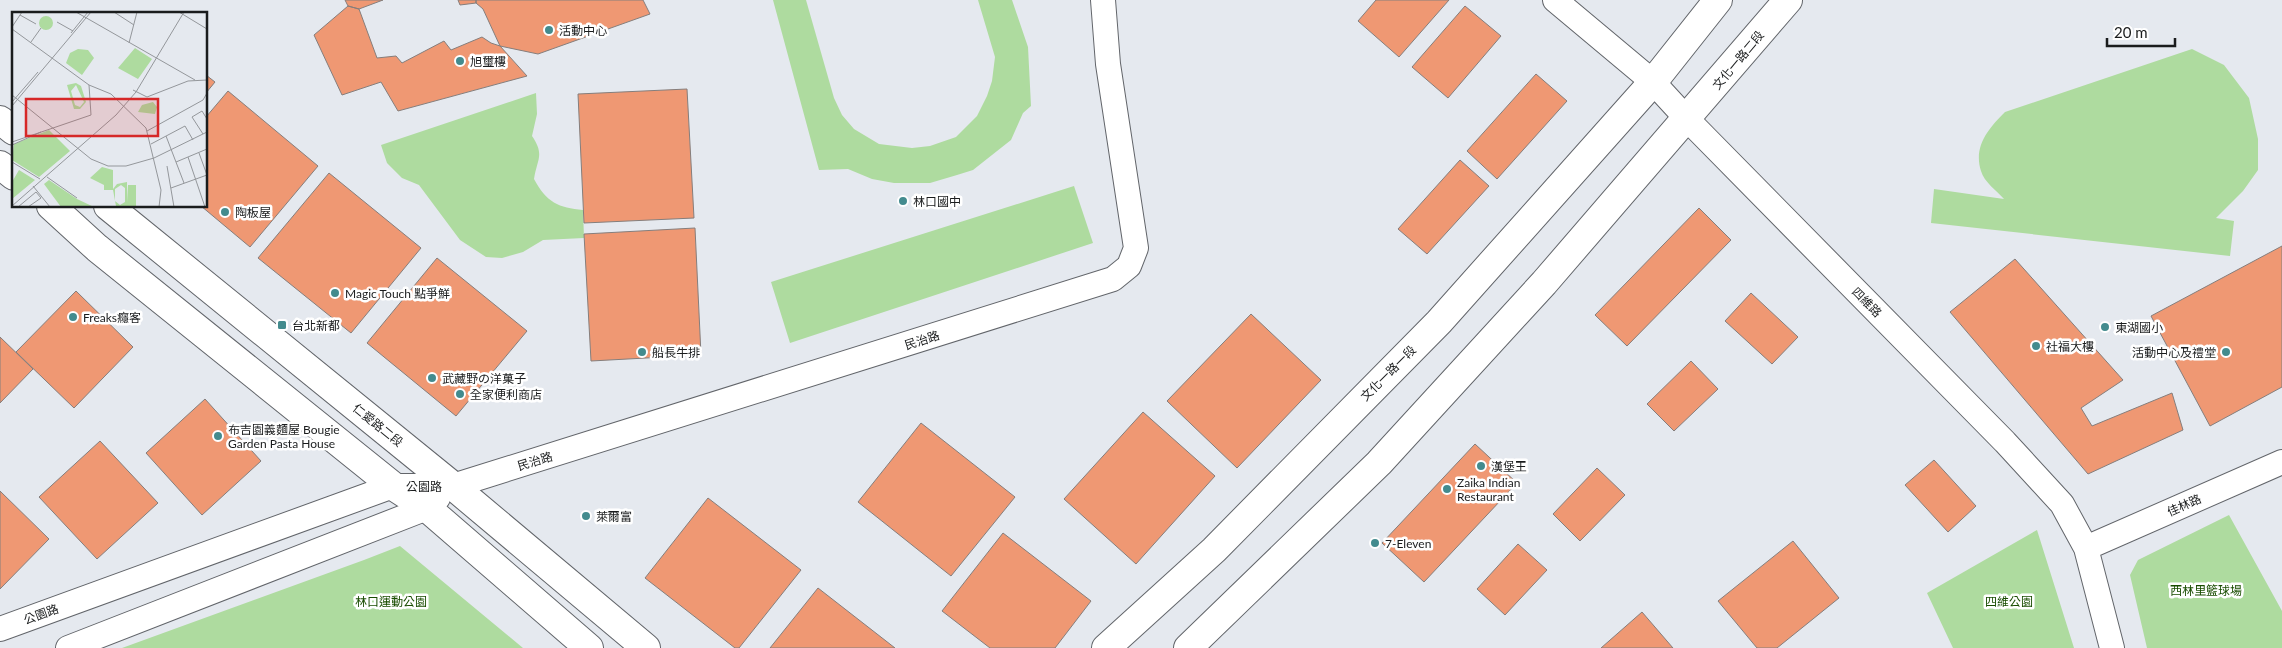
<svg xmlns="http://www.w3.org/2000/svg" width="2282" height="648" viewBox="0 0 2282 648" font-family="Lato,'Noto Sans TC','Noto Sans JP',sans-serif">
	<style>
		.green { fill: #aedb9f }
		.building { fill: #ef9873; stroke: #857e7c }
		.lines { fill: none; stroke-linecap: round; stroke-linejoin: round }
		.minor-casing { stroke: #62656a; stroke-width: 26 }
		.secondary-casing { stroke: #62656a; stroke-width: 30 }
		.minor { stroke: #fff; stroke-width: 24 }
		.secondary { stroke: #fff; stroke-width: 28 }
		.poi-dot { fill: #438b8e; stroke: #fff; stroke-width: 2 }
		.labels { text-anchor: middle; dominant-baseline: central; stroke-width: 5; stroke-linejoin: round; paint-order: stroke }
		.poi-label { font-size: 12px; fill: #1a1c1d; stroke: #fff; text-anchor: start }
		.street-label { font-size: 12px; fill: #1a1c1d; stroke: #fff }
		.park-label { font-size: 12px; fill: #184c00; stroke: #fff }
		.inset-road { fill: none; stroke: #94979b; stroke-width: 1 }
		.view { fill: #d62828; fill-opacity: 0.15; stroke: #d62828; stroke-width: 2.5 }
		.inset-edge { fill: none; stroke: #1a1c1d; stroke-width: 2.5 }
	</style>
	<rect width="100%" height="100%" fill="#e5e9ef"/>
	<path class="green" d="M 773,0 L 806,0 L 834,98 L 842,115 L 854,129 L 879,144 L 912,148 L 930,146 L 956,137 L 977,116 L 987,96 L 992,81 L 995,57 L 978,0 L 1012,0 L 1028,47 L 1031,106 L 1023,113 L 1011,140 L 973,170 L 957,175 L 930,183 L 894,183 L 872,179 L 848,169 L 819,170 Z
		M 2192,49 L 2224,65 L 2249,98 L 2258,139 L 2258,170 L 2243,191 L 2216,218 L 2234,221 L 2230,256 L 1931,223 L 1934,189 L 2004,199 C 1997,191 1984,182 1981,171 C 1973,146 1989,128 2005,112 Z
		M 536,93 L 537,114 L 532,136 C 545,155 537,159 534,179 C 546,202 559,208 583,210 L 584,238 L 543,240 L 523,252 L 502,258 L 486,257 L 460,240 L 419,185 L 402,178 L 387,163 L 381,145 Z
		M 1074,186 L 1093,243 L 790,343 L 771,282 Z
		M 2229,515 L 2282,611 L 2282,648 L 2147,648 L 2130,575 L 2138,560 Z
		M 2037,530 L 2074,648 L 1953,648 L 1927,593 Z
		M 400,546 L 523,648 L 122,648 L 364,560 Z"/>
	<path class="building" d="M 345,0 L 383,0 L 359,9 L 348,6 Z
		M 458,0 L 476,0 L 476,3 L 460,5 Z
		M 476,0 L 643,0 L 650,14 L 538,54 L 500,46 L 483,9 L 476,3 Z
		M 1376,0 L 1449,0 L 1399,57 L 1358,21 Z
		M 348,6 L 359,9 L 377,58 L 396,56 L 402,63 L 444,41 L 451,50 L 482,37 L 491,43 L 500,46 L 527,76 L 398,111 L 381,82 L 342,95 L 314,35 Z
		M 1465,6 L 1501,36 L 1448,98 L 1412,67 Z
		M 1536,74 L 1567,101 L 1497,179 L 1467,151 Z
		M 206,75 L 215,82 L 206,93 Z
		M 687,89 L 694,218 L 584,223 L 578,94 Z
		M 228,91 L 318,166 L 250,247 L 201,206 L 206,206 L 206,117 Z
		M 1460,160 L 1489,186 L 1427,254 L 1398,229 Z
		M 329,173 L 421,248 L 351,333 L 258,258 Z
		M 1699,208 L 1731,240 L 1627,346 L 1595,315 Z
		M 695,228 L 701,355 L 591,361 L 584,234 Z
		M 2282,246 L 2282,387 L 2210,426 L 2151,316 Z
		M 437,258 L 527,331 L 456,416 L 367,343 Z
		M 2015,259 L 2123,380 L 2081,408 L 2092,426 L 2172,393 L 2183,430 L 2088,474 L 1950,312 Z
		M 76,291 L 133,347 L 74,408 L 16,352 Z
		M 1751,293 L 1798,337 L 1772,364 L 1725,321 Z
		M 1251,314 L 1321,380 L 1237,468 L 1167,401 Z
		M 0,337 L 33,369 L 0,403 Z
		M 1691,361 L 1718,389 L 1674,431 L 1647,404 Z
		M 205,399 L 261,461 L 202,515 L 146,453 Z
		M 1143,412 L 1215,476 L 1136,564 L 1064,499 Z
		M 921,423 L 1015,497 L 951,576 L 858,502 Z
		M 100,441 L 158,503 L 97,559 L 39,497 Z
		M 1475,444 L 1517,483 L 1424,582 L 1382,543 Z
		M 1934,460 L 1976,506 L 1948,532 L 1905,485 Z
		M 1597,468 L 1625,495 L 1580,541 L 1553,514 Z
		M 0,491 L 49,539 L 0,589 Z
		M 708,498 L 801,570 L 739,648 L 735,648 L 645,578 Z
		M 1003,533 L 1091,601 L 1055,648 L 990,648 L 942,611 Z
		M 1793,541 L 1839,598 L 1777,648 L 1757,648 L 1718,601 Z
		M 1518,544 L 1547,570 L 1505,615 L 1477,589 Z
		M 818,588 L 895,648 L 770,648 Z
		M 1642,612 L 1673,648 L 1601,648 Z"/>
	<g class="lines">
		<g class="minor-casing">
			<path id="minor" d="M 1555,0 L 1653,82 L 1687,119 L 2005,442 L 2062,504 L 2086,548 L 2112,648
				M 2086,548 L 2282,462
				M 0,629 L 393,486 L 453,486 L 1113,279 L 1129,266 L 1136,248 L 1108,64 L 1103,0
				M 68,648 L 427,508 L 438,498"/>
		</g>
		<g class="secondary-casing">
			<path id="secondary" d="M 0,120 L 14,131
				M 0,165 L 14,176
				M 51,206 L 97,248 L 393,486 L 427,508 L 589,648
				M 108,206 L 453,486 L 646,648
				M 1106,648 L 1214,550 L 1439,322 L 1653,82 L 1718,0
				M 1188,648 L 1379,463 L 1544,283 L 1788,0"/>
		</g>
		<use href="#minor" class="minor"/>
		<use href="#secondary" class="secondary"/>
	</g>
	<g class="poi-dot">
		<circle cx="549" cy="30" r="5"/>
		<circle cx="460" cy="61" r="5"/>
		<circle cx="903" cy="201" r="5"/>
		<circle cx="225" cy="212" r="5"/>
		<circle cx="335" cy="293" r="5"/>
		<circle cx="73" cy="317" r="5"/>
		<rect x="277" y="320" width="10" height="10" rx="2.5"/>
		<circle cx="2105" cy="327" r="5"/>
		<circle cx="2036" cy="346" r="5"/>
		<circle cx="642" cy="352" r="5"/>
		<circle cx="2226" cy="352" r="5"/>
		<circle cx="432" cy="378" r="5"/>
		<circle cx="460" cy="394" r="5"/>
		<circle cx="218" cy="436" r="5"/>
		<circle cx="1481" cy="466" r="5"/>
		<circle cx="1447" cy="489" r="5"/>
		<circle cx="586" cy="516" r="5"/>
		<circle cx="1375" cy="543" r="5"/>
	</g>
	<g class="labels">
		<g class="poi-label">
			<text x="559" y="30">活動中心</text>
			<text x="470" y="61">旭璽樓</text>
			<text x="913" y="201">林口國中</text>
			<text x="235" y="212">陶板屋</text>
			<text x="345" y="293">Magic Touch 點爭鮮</text>
			<text x="83" y="317">Freaks癮客</text>
			<text x="292" y="325">台北新都</text>
			<text x="2115" y="327">東湖國小</text>
			<text x="2046" y="346">社福大樓</text>
			<text x="652" y="352">船長牛排</text>
			<text x="2216" y="352" text-anchor="end">活動中心及禮堂</text>
			<text x="442" y="378">武藏野の洋菓子</text>
			<text x="470" y="394">全家便利商店</text>
			<text x="228" y="429">布吉園義麵屋 Bougie<tspan x="228" dy="14">Garden Pasta House</tspan></text>
			<text x="1491" y="466">漢堡王</text>
			<text x="1457" y="482">Zaika Indian<tspan x="1457" dy="14">Restaurant</tspan></text>
			<text x="596" y="516">萊爾富</text>
			<text x="1385" y="543">7-Eleven</text>
		</g>
		<g class="street-label">
			<text transform="translate(1738 60) rotate(-50)">文化一路二段</text>
			<text transform="translate(1867 302) rotate(45)">四維路</text>
			<text transform="translate(922 340) rotate(-18)">民治路</text>
			<text transform="translate(1388 373) rotate(-45)">文化一路一段</text>
			<text transform="translate(378 425) rotate(39)">仁愛路二段</text>
			<text transform="translate(535 461) rotate(-17)">民治路</text>
			<text x="424" y="486">公園路</text>
			<text transform="translate(2184 505) rotate(-24)">佳林路</text>
			<text transform="translate(41 614) rotate(-20)">公園路</text>
		</g>
		<g class="park-label">
			<text x="2206" y="590">西林里籃球場</text>
			<text x="391" y="601">林口運動公園</text>
			<text x="2009" y="601">四維公園</text>
		</g>
	</g>
	<g transform="translate(12 12)">
		<rect width="195" height="195" fill="#e5e9ef"/>
		<path d="M27 11a7 7 0 1 1 14 0a7 7 0 1 1-14 0ZM 123,36 L 140,47 L 126,67 L 106,56 ZM 66,37 L 76,38 L 82,46 L 70,63 L 54,51 L 58,41 ZM 64,71 L 69,74 L 74,90 L 68,97 L 62,97 L 55,73 ZM 64,73 L 72,90 L 68,95 L 63,93 L 59,79 ZM 141,90 L 145,95 L 143,102 L 126,100 L 130,93 ZM 37,118 L 58,139 L 27,165 L 0,148 L 2,132 ZM 90,155 L 101,158 L 101,177 L 105,172 L 115,170 L 115,190 L 116,173 L 124,173 L 124,194 L 104,194 L 101,178 L 92,178 L 92,173 L 78,166 ZM 109,173 L 113,176 L 113,190 L 108,193 L 103,189 L 103,177 ZM 7,158 L 23,168 L 0,187 L 0,170 ZM 37,168 L 65,187 L 82,195 L 49,195 L 32,172 Z" fill="#aedb9f" fill-rule="evenodd"/>
		<path class="inset-road" d="M 64,0 L 183,68M 102,0 L 122,13M 167,0 L 195,17M 8,3 L 24,12M 45,10 L 61,19M 0,15 L 10,0M 0,17 L 77,73 L 99,82 L 134,116 L 149,178 L 147,195M 59,21 L 76,0M 19,30 L 29,16M 117,31 L 125,0M 121,78 L 135,85 L 176,69 L 195,68M 0,83 L 79,147 L 96,154 L 114,154 L 142,146 L 195,120M 0,90 L 26,60M 0,94 L 79,0M 135,119 L 191,88 L 195,81M 191,122 L 180,105 L 190,99 L 195,107M 154,124 L 172,171M 0,130 L 79,103 L 77,73M 139,132 L 173,114 L 181,128M 0,133 L 29,120M 187,141 L 195,163M 176,145 L 193,195M 0,150 L 28,167M 164,150 L 195,137M 155,154 L 162,195M 35,165 L 65,186M 21,174 L 38,195M 159,176 L 195,163M 0,194 L 104,103 L 124,80 L 172,0M 6,195 L 24,180 L 29,186M 16,195 L 29,186"/>
		<path class="view" d="M 14,87 L 146,87 L 146,124 L 14,124 Z"/>
		<rect width="195" height="195" class="inset-edge"/>
	</g>
	<path d="M2107 38v8h68v-8" fill="none" stroke="#1a1c1d" stroke-width="2.5"/>
	<text x="2114" y="38" font-size="15" fill="#1a1c1d" stroke="#ffffff" stroke-width="4" paint-order="stroke">20 m</text>
</svg>
